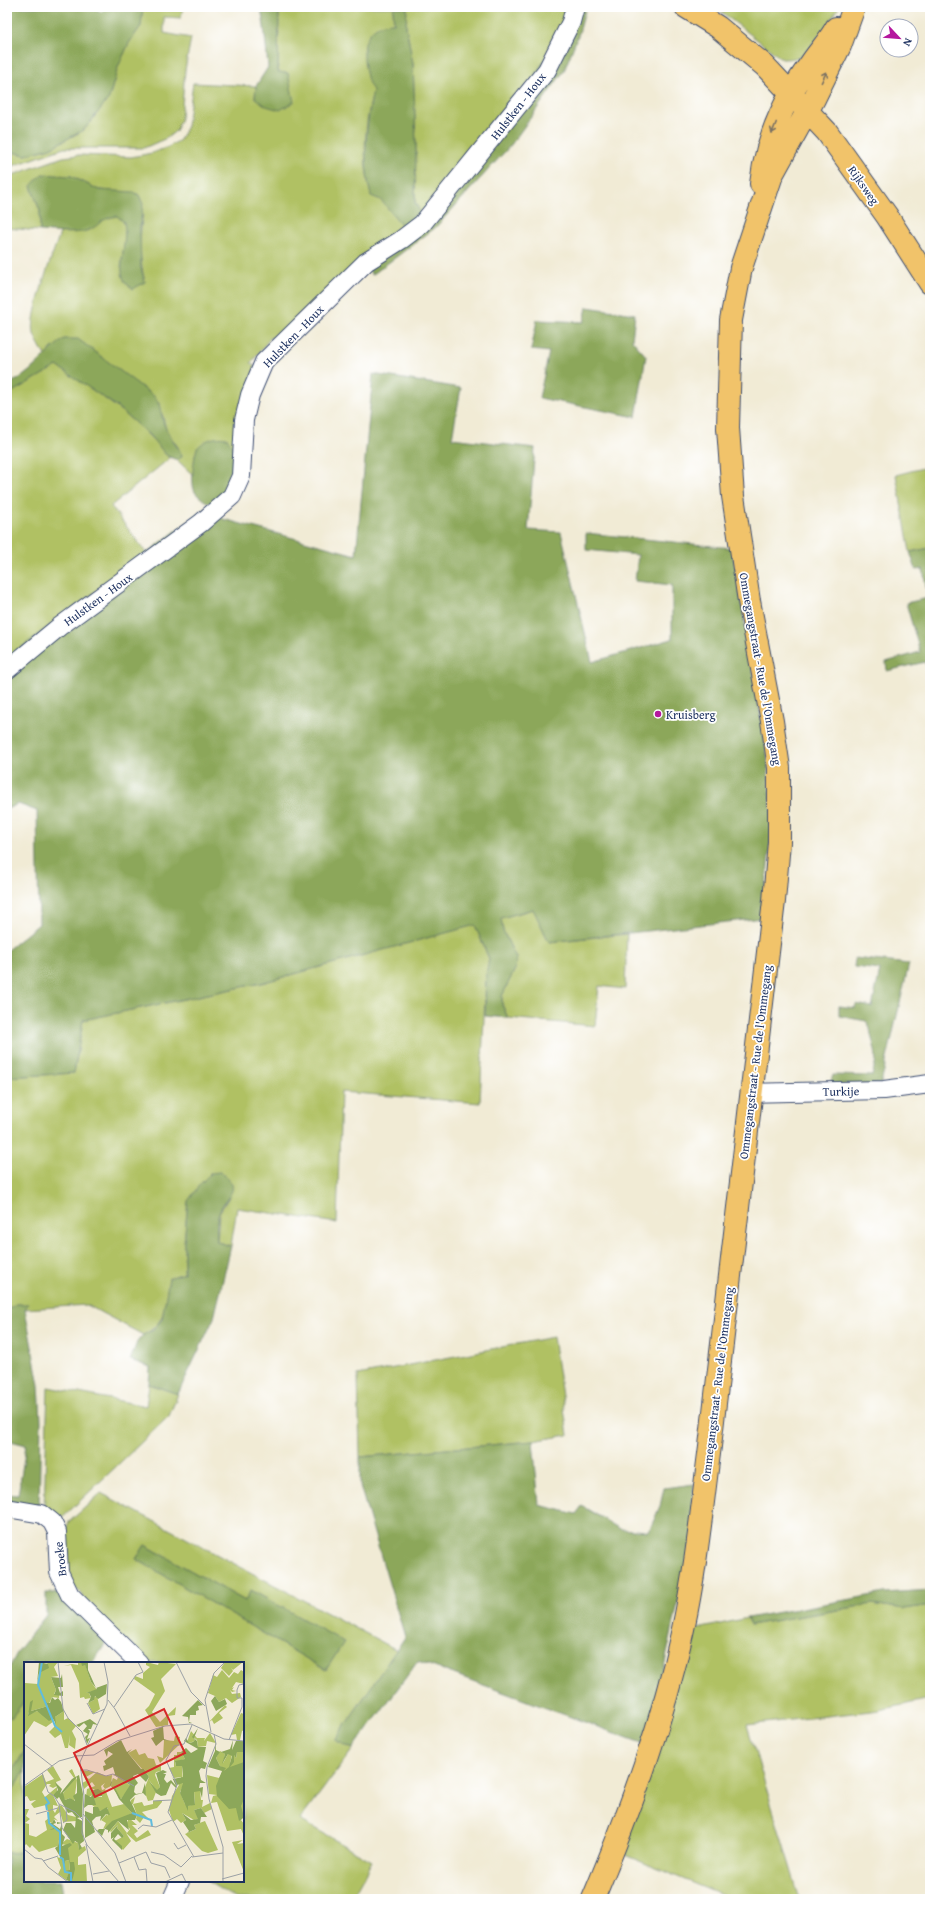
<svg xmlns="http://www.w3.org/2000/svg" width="937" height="1906" viewBox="0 0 937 1906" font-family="'Gentium Book Plus',serif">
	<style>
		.green { fill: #b0c164; stroke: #667861; fill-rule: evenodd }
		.forest { fill: #8ca75a; stroke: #546b5c }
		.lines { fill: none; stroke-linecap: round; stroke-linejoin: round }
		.minor-casing { stroke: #3b4b70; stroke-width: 20 }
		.major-casing { stroke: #3b4b70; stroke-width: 24 }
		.minor { stroke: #fff; stroke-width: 18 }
		.major { stroke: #f1c36a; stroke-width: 22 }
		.oneway { stroke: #7b7263 }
		.poi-dot { fill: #b5179e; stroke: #fff; stroke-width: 1.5 }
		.labels { text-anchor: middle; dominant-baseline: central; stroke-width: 3.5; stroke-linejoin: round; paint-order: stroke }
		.street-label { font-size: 12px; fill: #1b2f5e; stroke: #fff }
		.poi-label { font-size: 12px; fill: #1b2f5e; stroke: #fff; text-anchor: start }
		.inset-river { fill: none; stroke: #60bcde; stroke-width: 2 }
		.inset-road { fill: none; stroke: #9ba0a5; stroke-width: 1 }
		.view { fill: #d62828; fill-opacity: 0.15; stroke: #d62828; stroke-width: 2 }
		.inset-edge { fill: none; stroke: #1b2f5e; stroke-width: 2 }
	</style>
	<rect width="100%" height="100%" fill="#fff"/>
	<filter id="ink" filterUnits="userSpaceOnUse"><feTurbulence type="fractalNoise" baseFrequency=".025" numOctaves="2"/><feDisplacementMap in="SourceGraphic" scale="8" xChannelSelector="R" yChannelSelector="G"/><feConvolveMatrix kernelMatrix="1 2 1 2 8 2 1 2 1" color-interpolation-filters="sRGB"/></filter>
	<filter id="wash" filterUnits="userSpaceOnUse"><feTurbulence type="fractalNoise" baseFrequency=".012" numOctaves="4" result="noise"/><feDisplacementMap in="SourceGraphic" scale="16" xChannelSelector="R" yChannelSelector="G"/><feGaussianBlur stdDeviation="0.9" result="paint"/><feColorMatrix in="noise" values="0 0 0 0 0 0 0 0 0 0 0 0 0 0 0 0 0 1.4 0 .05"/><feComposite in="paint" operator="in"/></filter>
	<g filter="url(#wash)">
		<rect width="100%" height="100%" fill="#f1ebd5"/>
		<path class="green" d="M 143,7 L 183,7 L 181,18 L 164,17 L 164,33 L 191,38 L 185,70 L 181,118 L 177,130 L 167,138 L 144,148 L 64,148 L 7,168 L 7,151 L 26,155 L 50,148 L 84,130 L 109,98 L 118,67 L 129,43 L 141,26 Z
			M 279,7 L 395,7 L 393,9 C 396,36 381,63 374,89 C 364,124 362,160 371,195 L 381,200 L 405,229 L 276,343 L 271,337 L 251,363 L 255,366 L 237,458 L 195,455 L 194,476 L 177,460 L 182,456 L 178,447 L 166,430 L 160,404 L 53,347 L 45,356 C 42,349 36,341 34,334 C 29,316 53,253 60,233 L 88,230 L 105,218 L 117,216 L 124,222 L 126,232 L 121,267 L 145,282 C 139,260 139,236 143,214 L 111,191 L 99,190 L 71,176 L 31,186 L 40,211 L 40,231 L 7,228 L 7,177 L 63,157 L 79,155 L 131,157 L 152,153 L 168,147 L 180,140 L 187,126 L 193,83 L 256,86 L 255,98 L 278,73 Z
			M 407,7 L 570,7 L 541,71 L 422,216 L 415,202 L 416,145 L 413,64 L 406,26 Z
			M 715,7 L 839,7 C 835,15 809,50 803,54 C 797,59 789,59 782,59 Z
			M 57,366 C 97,393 137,418 167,456 L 170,458 L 111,506 L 147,554 L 7,658 L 7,395 Z
			M 930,466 L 930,548 L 910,552 L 896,475 Z
			M 534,909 L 549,942 L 627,934 L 625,989 L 599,986 L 595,1026 L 508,1018 L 502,1004 L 502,996 L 515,969 L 516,958 L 503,931 L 501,918 Z
			M 475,925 L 489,959 L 486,975 L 480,1103 L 341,1092 L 337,1223 L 237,1208 L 231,1246 L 217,1242 L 219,1213 L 229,1197 L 188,1201 L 184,1243 L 184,1273 L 169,1278 C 165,1302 168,1323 143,1335 L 87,1305 L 25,1309 L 27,1305 L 16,1304 L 7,1310 L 7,1077 L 74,1073 L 83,1020 L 261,983 Z
			M 553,1337 L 568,1435 L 533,1441 L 360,1457 L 358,1375 Z
			M 149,1384 L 178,1394 L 169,1416 L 58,1522 L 44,1510 L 48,1387 L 146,1406 Z
			M 101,1493 L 397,1650 L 335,1740 L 353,1749 L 300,1820 L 372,1861 L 351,1899 L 236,1899 L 207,1881 L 243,1881 L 243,1663 L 144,1663 L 103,1622 L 68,1578 L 64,1532 L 69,1522 ZM 145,1545 L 245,1601 L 251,1590 L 343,1642 L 326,1670 L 136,1559 Z
			M 872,1604 L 905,1609 L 930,1605 L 930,1699 L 880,1710 L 747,1725 L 800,1899 L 731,1899 L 620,1853 L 689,1631 L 747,1618 L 750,1625 Z
			M 25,1700 L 25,1750 L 7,1781 L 7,1715 L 11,1718 Z
			M 25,1770 L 25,1852 L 7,1853 L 7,1800 Z"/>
		<path class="forest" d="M 7,7 L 91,7 L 102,12 L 105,7 L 143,7 L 141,26 L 129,43 L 118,67 L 109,98 L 84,130 L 50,148 L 26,155 L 7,151 Z
			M 261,7 L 279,7 L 278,72 L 288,73 L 294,102 L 280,110 L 266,106 L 255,98 L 256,86 L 268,67 L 264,27 Z
			M 395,7 L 407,7 L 406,26 L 413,64 L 416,145 L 415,202 L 422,216 L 405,229 L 381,200 L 371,196 C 362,158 366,128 373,90 C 367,83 367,76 365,67 C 361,44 367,23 394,23 L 393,9 Z
			M 578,7 L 586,7 L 579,33 L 564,71 L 511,145 L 435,228 L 372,275 L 368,269 L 468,180 Z
			M 42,174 L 71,176 L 99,190 L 134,192 L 139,195 L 143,204 L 140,229 L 141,268 L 145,282 L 133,289 C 130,286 125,283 124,280 C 117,264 128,241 124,222 L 117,216 C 99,219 101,225 89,230 C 78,235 52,232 40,231 L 40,211 L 31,186 Z
			M 587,307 L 635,314 L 632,340 L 646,356 L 636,417 L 539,398 L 549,352 L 531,350 L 537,320 L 584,322 Z
			M 64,339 L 78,339 L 155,397 C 162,407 161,418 166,429 C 171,439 178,446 182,457 L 177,460 L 167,456 L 149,435 L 116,406 L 57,366 L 7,395 L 7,384 C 30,377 44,353 64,339 Z
			M 373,374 L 461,388 L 452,438 L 535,448 L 528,530 L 561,532 L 592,662 L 672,639 L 672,585 L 635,581 L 638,555 L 586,550 L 586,533 L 732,548 L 767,753 L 772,823 L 763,918 L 549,942 L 533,909 L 501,918 L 503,931 L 516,958 L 515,969 L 502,996 L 502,1005 L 508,1018 L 485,1016 L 486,975 L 489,959 L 475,925 L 261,983 L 83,1020 L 74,1073 L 7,1077 L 7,950 L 39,924 L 37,811 L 18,804 L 7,809 L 7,658 L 210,505 C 206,501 198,497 195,492 C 190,485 194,456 197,448 C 206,439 215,436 227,438 C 248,467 230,484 215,510 L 223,519 L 356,555 Z
			M 930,548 L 930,676 L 925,662 L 887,671 L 886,662 L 920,652 L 906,603 L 928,598 L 923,569 L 916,570 L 910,552 Z
			M 855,958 L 909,964 L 881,1084 L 829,1086 L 833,1075 L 872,1076 C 877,1058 877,1056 872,1039 C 870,1032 871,1027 866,1021 L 839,1016 L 839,1006 L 855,1008 L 856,1004 L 872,1007 L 880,970 L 854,967 Z
			M 220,1172 C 245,1190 226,1193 219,1213 C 216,1221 217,1233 217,1242 L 231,1246 L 214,1318 L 178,1394 L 149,1384 L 150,1367 L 130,1360 L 137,1342 L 143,1335 L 153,1330 L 162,1319 L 169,1278 L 184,1273 L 184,1243 L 188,1201 L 200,1184 L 211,1173 Z
			M 16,1304 L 28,1304 L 25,1309 L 39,1385 L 41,1421 L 39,1506 L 7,1502 L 7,1494 L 18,1495 L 26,1445 L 7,1440 L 7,1310 Z
			M 533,1441 L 539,1505 L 576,1514 L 582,1506 L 620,1529 L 649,1531 L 660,1506 L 664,1488 L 694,1484 L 691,1516 L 697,1516 L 647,1745 L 418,1661 L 353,1749 L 335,1740 L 405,1637 L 360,1486 L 360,1457 Z
			M 145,1545 L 245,1601 L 251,1590 L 344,1642 L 326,1670 L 136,1559 Z
			M 930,1590 L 930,1605 L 905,1609 L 872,1604 L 750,1625 L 747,1618 L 884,1593 Z
			M 46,1593 L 64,1593 L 109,1638 L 93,1663 L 25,1663 L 25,1700 L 11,1718 L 7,1715 L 7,1672 L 18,1651 L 46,1615 Z
			M 25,1750 L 25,1770 L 7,1800 L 7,1781 Z
			M 25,1852 L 25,1881 L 61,1881 L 64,1899 L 7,1899 L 7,1853 Z"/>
	</g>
	<g filter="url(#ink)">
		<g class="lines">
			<g class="minor-casing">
				<path id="minor" d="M 7,670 L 59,627 L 201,523 L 232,496 L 241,476 L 244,420 L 250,395 L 264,362 L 366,262 L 401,240 L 422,224 L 547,70 L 571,22 L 575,7
					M 751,1093 L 884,1090 L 930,1084
					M 7,1508 L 42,1514 L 52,1522 L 57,1532 L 59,1572 L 70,1595 L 139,1663
					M 172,1899 L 180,1881"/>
			</g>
			<g class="major-casing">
				<path id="major" d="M 686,7 L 718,27 L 765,66 L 827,132 L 887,216 L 930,283
					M 761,184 C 766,139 784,99 811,63 C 819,51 829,41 836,28
					M 593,1899 C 630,1811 663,1722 683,1629 C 696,1569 702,1507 710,1446 L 774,901 L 779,842 L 779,768 L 772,721 L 749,601 L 733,496 L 728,428 L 731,320 L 741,268 L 772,175 L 814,99 L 840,46 L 854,7"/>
			</g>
			<use href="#minor" class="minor"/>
			<use href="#major" class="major"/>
		</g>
		<defs><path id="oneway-shaft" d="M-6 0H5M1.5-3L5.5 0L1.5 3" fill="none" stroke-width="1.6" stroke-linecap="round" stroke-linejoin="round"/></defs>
		<g class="oneway">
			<use href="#oneway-shaft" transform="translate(824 77) rotate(-64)"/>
			<use href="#oneway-shaft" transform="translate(774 128) rotate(112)"/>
		</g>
	</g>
	<circle class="poi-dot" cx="658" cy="714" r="4"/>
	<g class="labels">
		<g class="street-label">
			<text transform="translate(518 106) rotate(-52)">Hulstken - Houx</text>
			<text transform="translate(864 185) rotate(55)">Rijksweg</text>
			<text transform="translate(293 336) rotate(-46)">Hulstken - Houx</text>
			<text transform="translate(98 599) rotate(-36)">Hulstken - Houx</text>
			<text transform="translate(761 669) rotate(80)">Ommegangstraat - Rue de l'Ommegang</text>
			<text transform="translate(755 1062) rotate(-83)">Ommegangstraat - Rue de l'Ommegang</text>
			<text transform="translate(841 1091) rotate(-1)">Turkije</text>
			<text transform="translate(717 1384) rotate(-83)">Ommegangstraat - Rue de l'Ommegang</text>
			<text transform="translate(60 1559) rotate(-97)">Broeke</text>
		</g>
		<g class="poi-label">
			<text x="666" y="714">Kruisberg</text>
		</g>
	</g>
	<g transform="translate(24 1662)">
		<rect width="220" height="220" fill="#f1ebd5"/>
		<path d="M 20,0 L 34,0 L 30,5 L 34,14 L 27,15 L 32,28 L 30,32 L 35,33 L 35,36 L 28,35 L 24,44 L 7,49 L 7,43 L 4,53 L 13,49 L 30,59 L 22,65 L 10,59 L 0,74 L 1,21 L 14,22 L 15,11 L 24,2 ZM 54,0 L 61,2 L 67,20 L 73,28 L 62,31 L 65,31 L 67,36 L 61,37 L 60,35 L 56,36 L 55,21 L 47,3 L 40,4 L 48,2 L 54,3 ZM 122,0 L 134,3 L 135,0 L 152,2 L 137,17 L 141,29 L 128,50 L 136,60 L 152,45 L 151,53 L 144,54 L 144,63 L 132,65 L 130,62 L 121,48 L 125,44 L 131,32 L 110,17 L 111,14 L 119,17 L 119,11 L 126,5 L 122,3 ZM 201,0 L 219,0 L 209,8 L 207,6 L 209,9 L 205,14 L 197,6 ZM 198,8 L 205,16 L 210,10 L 214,12 L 217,8 L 220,10 L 220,22 L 212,20 L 208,26 L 210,25 L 208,28 L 212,29 L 208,30 L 206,28 L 208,32 L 216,31 L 217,35 L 208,41 L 202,36 L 195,40 L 191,34 L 184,31 L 189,13 L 193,15 ZM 73,34 L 76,47 L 69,52 L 64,41 L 70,38 L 69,36 ZM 201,43 L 203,45 L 195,51 L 199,56 L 190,62 L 188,58 L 185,60 ZM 40,49 L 40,58 L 44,56 L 52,64 L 48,69 L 52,77 L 51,87 L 45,83 L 46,73 L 44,86 L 41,86 L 37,72 L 31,76 L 25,70 L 31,64 L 31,55 ZM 217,51 L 220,52 L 220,68 L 218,69 L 216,78 L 213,78 L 212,72 L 207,73 ZM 167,69 L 173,76 L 181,76 L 180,79 L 186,71 L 192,81 L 183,79 L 182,84 L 174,85 L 173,78 L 169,75 L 171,79 L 165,81 L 163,80 ZM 151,74 L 156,75 L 155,83 L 136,101 L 133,94 L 139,96 L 140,78 L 150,79 ZM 112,87 L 115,93 L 121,91 L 124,96 L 130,97 L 132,103 L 137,104 L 137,109 L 132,110 L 131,113 L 136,125 L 133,129 L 125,118 L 132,130 L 129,138 L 124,139 L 120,128 L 125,115 L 120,107 L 118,107 L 104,91 ZM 196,89 L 201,92 L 199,101 L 204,92 L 208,92 L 206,102 L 210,92 L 212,96 L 213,90 L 220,90 L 220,155 L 217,158 L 220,162 L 220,174 L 217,167 L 203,169 L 193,140 L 187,141 L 189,134 L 193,133 L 185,132 L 183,113 L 195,116 L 201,107 L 196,104 L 192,96 ZM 153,90 L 157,90 L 161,97 L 151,100 L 152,104 L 158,103 L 159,124 L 156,130 L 161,142 L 164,144 L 171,142 L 170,129 L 176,129 L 177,138 L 179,138 L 178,145 L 186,141 L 188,147 L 180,151 L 177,146 L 170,148 L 175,157 L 170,158 L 158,151 L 162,158 L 157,161 L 153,157 L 149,160 L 145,148 L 148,134 L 155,123 L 153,119 L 157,119 L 157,115 L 150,116 L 145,106 L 150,105 L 150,93 L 153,93 ZM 29,104 L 37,118 L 32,120 L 33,124 L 29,126 L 25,124 L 27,122 L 23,122 L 18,130 L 21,135 L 33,125 L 33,130 L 29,133 L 34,144 L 29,143 L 29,148 L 31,151 L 35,143 L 38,144 L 44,153 L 52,155 L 52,159 L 39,160 L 36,150 L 32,153 L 30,155 L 34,159 L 30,157 L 28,161 L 25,160 L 36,171 L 34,184 L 15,190 L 8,183 L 6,186 L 2,182 L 0,185 L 0,147 L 5,147 L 2,154 L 6,157 L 1,161 L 5,162 L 5,173 L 12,175 L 23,168 L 21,159 L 25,156 L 25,152 L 22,143 L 10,146 L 7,142 L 12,138 L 6,139 L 3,134 L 0,135 L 0,125 L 19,112 L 22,120 L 30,117 L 23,108 ZM 48,107 L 53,118 L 50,140 L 46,136 L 41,138 L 38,133 L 50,116 L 45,109 ZM 57,108 L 71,110 L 62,115 L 65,117 L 73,110 L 82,114 L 88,113 L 87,124 L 81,127 L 79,124 L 81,121 L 77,124 L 78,128 L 81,127 L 88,145 L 100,142 L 108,151 L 79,167 L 82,161 L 77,158 L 83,152 L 84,154 L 84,146 L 76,149 L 68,143 L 71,143 L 70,135 L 78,135 L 78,131 L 69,127 L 66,129 L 70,130 L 70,133 L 62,135 L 63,127 L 71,124 L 68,120 L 60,127 L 58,121 L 62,119 ZM 94,115 L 107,124 L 97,137 L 87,124 L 89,116 L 93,118 ZM 111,135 L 109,142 L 118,140 L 120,144 L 129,142 L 129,139 L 138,138 L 138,140 L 133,146 L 118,150 L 125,157 L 120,155 L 116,161 L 112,157 L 113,153 L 109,142 L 107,143 L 107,138 ZM 105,156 L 113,163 L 108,163 L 114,169 L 110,172 L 113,176 L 124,168 L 127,173 L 112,180 L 102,171 L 107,179 L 99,188 L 91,179 L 100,174 L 93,166 L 94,163 L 87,170 L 86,169 L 94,159 L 103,171 L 106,167 L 102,163 ZM 181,159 L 194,188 L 184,191 L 178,189 L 161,172 L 172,167 L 170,163 ZM 43,177 L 54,181 L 55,187 L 61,184 L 62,188 L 54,195 L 54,203 L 62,202 L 63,220 L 48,220 L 50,200 L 46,201 L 42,183 L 37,182 ZM 219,178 L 213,182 L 220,181 L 220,210 L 208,180 ZM 33,195 L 39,197 L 40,203 L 41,199 L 45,198 L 46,209 L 42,218 L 34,212 L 37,206 Z" fill="#b0c164"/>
		<path d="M 15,0 L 24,2 L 25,6 L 15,11 L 13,22 ZM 57,0 L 64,0 L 64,8 L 72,26 L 83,22 L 82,32 L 74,37 L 71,34 L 70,38 L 64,41 L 67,35 L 65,31 L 62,31 L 73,27 L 67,20 L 61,3 L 58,4 ZM 38,12 L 39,25 L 34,25 L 36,31 L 39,29 L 39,34 L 30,33 L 32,28 L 27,15 L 37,16 ZM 191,34 L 195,40 L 201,37 L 203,42 L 192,49 L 187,39 ZM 19,35 L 23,41 L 26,41 L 28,35 L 31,38 L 34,36 L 37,40 L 40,49 L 31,55 L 32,62 L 29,57 L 25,59 L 13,49 L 4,54 L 6,40 L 9,38 L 7,49 L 24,44 ZM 174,38 L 179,43 L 174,44 L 175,48 L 172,49 L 172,53 L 166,53 L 165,60 L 168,60 L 165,61 L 164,55 L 158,54 ZM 66,57 L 74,63 L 69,62 L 67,67 L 64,67 L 66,69 L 63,77 L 66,76 L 63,82 L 61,75 L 64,72 L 59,69 L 63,64 L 60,61 L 55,65 L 52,63 ZM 139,64 L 140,77 L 146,79 L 139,78 L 132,84 L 127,76 L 130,75 L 129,69 ZM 174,66 L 170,76 L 173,79 L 174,85 L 182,85 L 179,99 L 183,101 L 181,107 L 177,106 L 175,109 L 177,118 L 182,121 L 176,121 L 175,126 L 179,125 L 178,136 L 176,129 L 170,130 L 171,143 L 164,144 L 164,149 L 156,131 L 159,121 L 153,123 L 152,126 L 147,121 L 142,133 L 137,134 L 132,131 L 125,119 L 133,128 L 136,125 L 132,111 L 139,108 L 143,110 L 139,112 L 142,112 L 140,117 L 143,121 L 147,118 L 152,124 L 147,113 L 149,117 L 159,115 L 159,112 L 158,104 L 152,104 L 151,99 L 161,97 L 157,90 L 162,86 L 167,91 L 174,87 L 160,79 L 162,76 L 165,81 L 169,80 L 171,78 L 168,75 ZM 192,76 L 192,88 L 196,90 L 192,96 L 196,104 L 202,106 L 200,109 L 205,105 L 208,94 L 204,92 L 198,102 L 201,92 L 197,90 L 206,87 L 209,78 L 208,88 L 212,79 L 220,79 L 220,90 L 213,90 L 212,96 L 210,93 L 210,100 L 206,105 L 220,100 L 220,137 L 217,144 L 220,155 L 215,159 L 212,146 L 205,147 L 193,134 L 192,124 L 198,109 L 184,105 L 191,89 ZM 97,78 L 103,90 L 108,87 L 104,91 L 117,107 L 120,107 L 125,115 L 122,120 L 114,112 L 109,114 L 114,121 L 111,124 L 110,130 L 112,132 L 118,131 L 121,121 L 122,134 L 119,131 L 111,133 L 106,138 L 113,153 L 111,158 L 103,158 L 105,168 L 94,159 L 84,171 L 84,168 L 81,167 L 78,174 L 73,169 L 75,167 L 80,167 L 88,159 L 108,151 L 95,137 L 90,127 L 86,123 L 89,116 L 87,124 L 91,126 L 97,137 L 106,123 L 90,113 L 87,115 L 91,112 L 89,105 L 80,109 L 79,104 L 82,103 L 80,99 L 89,92 L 84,89 L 83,95 L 80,88 ZM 55,113 L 59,132 L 58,155 L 53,156 L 58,159 L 60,179 L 56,182 L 58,186 L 55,188 L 54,181 L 51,179 L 49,182 L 39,168 L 42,161 L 47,161 L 51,166 L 52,155 L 48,150 L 44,151 L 35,135 L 33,137 L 29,133 L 34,128 L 31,120 L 38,127 L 36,132 L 48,117 ZM 53,115 L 53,131 L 49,134 L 51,139 L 46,136 L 41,138 L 39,131 ZM 74,127 L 78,130 L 78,134 L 70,135 L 72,143 L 64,143 L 60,146 L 61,132 L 67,135 L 70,130 L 66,129 ZM 69,145 L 74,145 L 76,149 L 83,145 L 86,153 L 82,152 L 76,159 L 77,154 L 72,155 L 68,159 L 71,170 L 61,176 L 61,149 L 69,152 ZM 177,146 L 183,155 L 177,155 L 176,161 L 170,163 L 172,167 L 163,171 L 165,169 L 159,160 L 162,158 L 158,151 L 167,158 L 174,157 L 170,148 ZM 30,157 L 32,161 L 29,162 L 36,167 L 38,161 L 33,162 L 33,160 L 38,161 L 38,172 L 41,175 L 38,184 L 46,181 L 48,183 L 44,186 L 46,200 L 50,200 L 51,207 L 48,220 L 42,218 L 45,210 L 41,209 L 46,208 L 45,198 L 41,199 L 41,203 L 31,186 L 34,184 L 36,171 L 31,167 L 25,168 L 30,166 L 25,161 L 28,161 ZM 94,163 L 93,166 L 100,174 L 98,176 L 94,172 L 90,177 L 98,184 L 98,188 L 88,178 L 90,175 L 87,177 L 87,171 Z" fill="#8ca75a" fill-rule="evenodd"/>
		<path class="inset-river" d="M 18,0 L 14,23 L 31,64 L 38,70M 21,135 L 25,141 L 22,143 L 23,148M 24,150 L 25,161 L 36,170 L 36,193M 108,151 L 127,158 L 128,164M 36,195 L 39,197 L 41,210 L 47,211 L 47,220"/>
		<path class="inset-road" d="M 34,0 L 39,47 L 44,56 L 58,70 L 63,83M 80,0 L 84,20 L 83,42 L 56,100 L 60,134 L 58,171 L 63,183 L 95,220M 152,0 L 167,30 L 181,44M 84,38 L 91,47 L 106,74M 63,41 L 69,52 L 81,47M 90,45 L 112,13 L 119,10 L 114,0M 168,63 L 160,82 L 150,84 L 142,98 L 153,123 L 144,150 L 170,195M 187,70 L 181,38 L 190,11 L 201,0M 190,72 L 192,82 L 183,105 L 182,114 L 185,137 L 199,185 L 199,220M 205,78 L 218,45 L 218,36 L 213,36 L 213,28 L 215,23 L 220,22M 0,82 L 28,104M 51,94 L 70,93 L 93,79 L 141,64 L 167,62 L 200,77 L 220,79M 56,108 L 63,108 L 82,114 L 89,112 L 110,124M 18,111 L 24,130 L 30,134 L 35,142M 0,124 L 35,99 L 53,94M 129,139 L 147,138M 35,142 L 38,166 L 46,177M 35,142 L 51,150 L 59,158M 12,152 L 34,146M 59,152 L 91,191 L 102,220M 39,161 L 43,158 L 42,146M 114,167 L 119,163 L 132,165 L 148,158M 150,181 L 154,187 L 162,183M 62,182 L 69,220M 0,187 L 11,196 L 18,197 L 24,205 L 44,220M 127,190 L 140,193 L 157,205M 110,195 L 115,208 L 122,207 L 123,220M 168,195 L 199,191M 19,199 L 34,194M 95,201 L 122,190 L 127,201 L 141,205 L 146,216M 157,205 L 168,194M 69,212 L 85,209M 198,217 L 220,211M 141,220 L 158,212 L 162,220"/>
		<path class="view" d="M 140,47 L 161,91 L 71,135 L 50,91 Z"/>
		<rect width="220" height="220" class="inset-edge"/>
	</g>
	<rect width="937" height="1906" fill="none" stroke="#fff" stroke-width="24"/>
	<g transform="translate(899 38) rotate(116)"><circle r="19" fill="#ffffff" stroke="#a4acbf"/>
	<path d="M0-3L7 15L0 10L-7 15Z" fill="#b5179e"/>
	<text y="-6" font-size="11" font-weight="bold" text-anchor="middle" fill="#1b2f5e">N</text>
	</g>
</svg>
